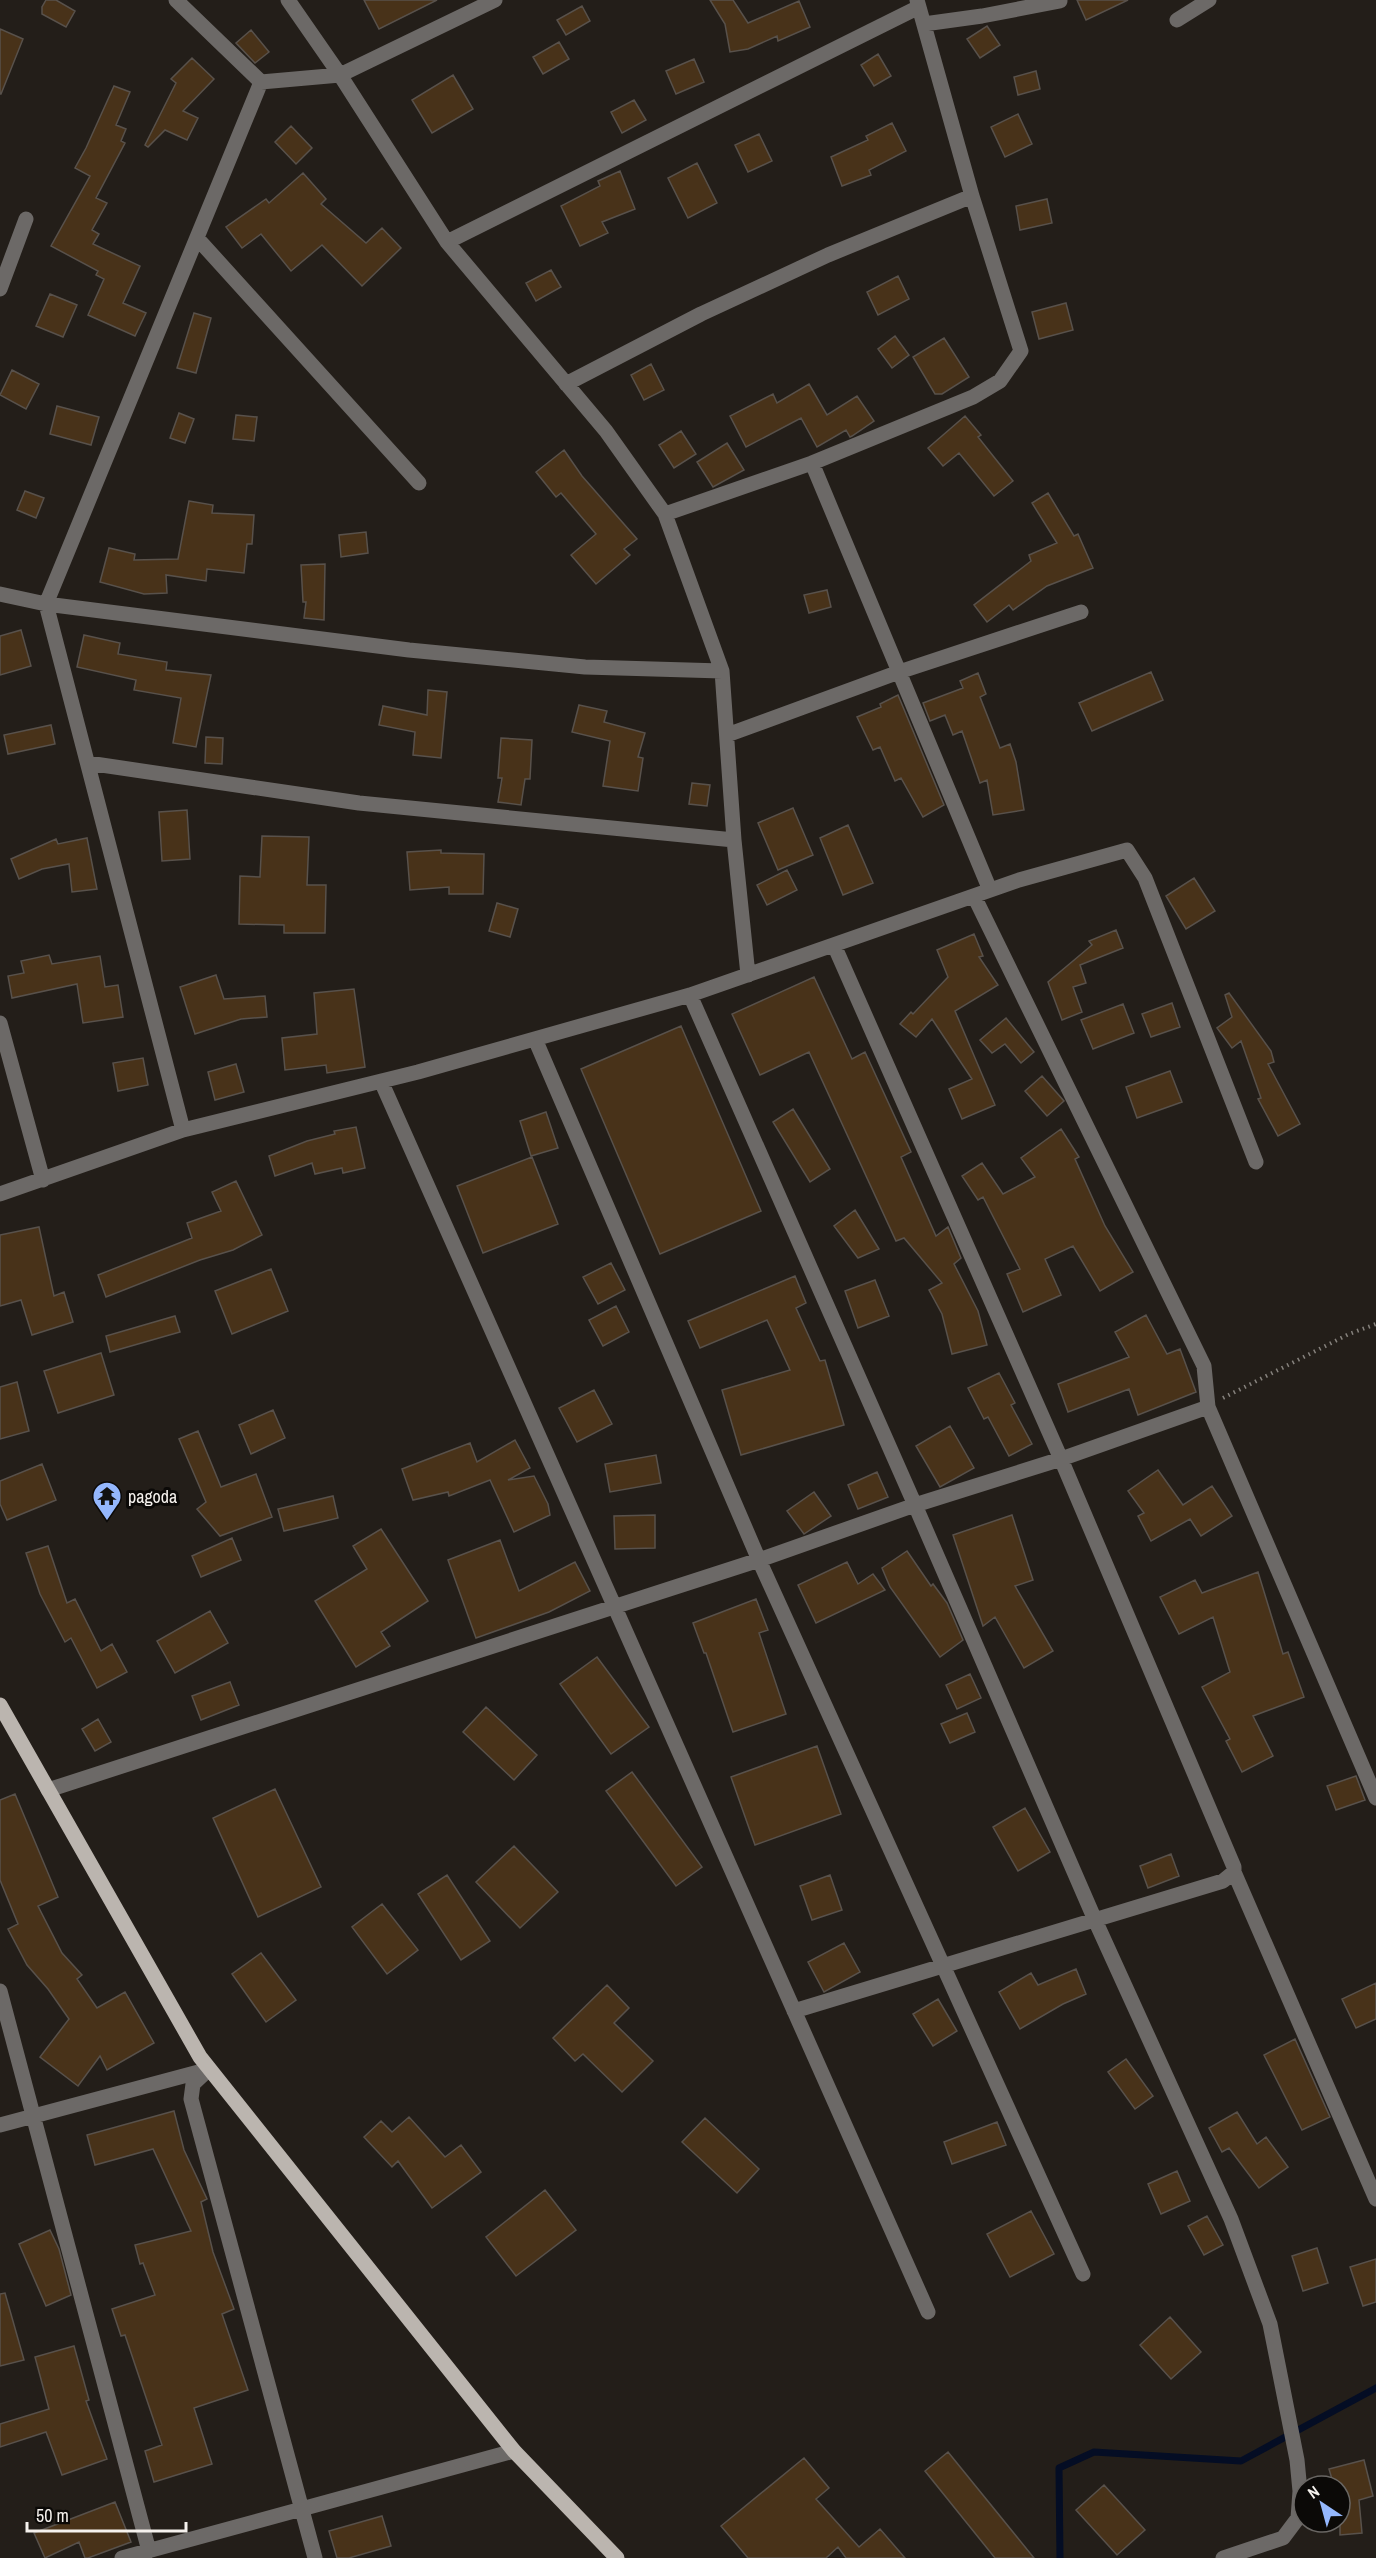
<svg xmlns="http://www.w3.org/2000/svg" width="1376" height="2558" viewBox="0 0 1376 2558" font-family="'Archivo Narrow',sans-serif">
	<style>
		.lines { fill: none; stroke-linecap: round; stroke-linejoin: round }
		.stream { stroke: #040d24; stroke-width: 7 }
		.building { fill: #483219; stroke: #58514b; stroke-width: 1.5 }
		.path { stroke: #86827d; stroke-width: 4; stroke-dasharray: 1.5 4.5; stroke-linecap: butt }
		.minor { stroke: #6c6967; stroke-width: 15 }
		.major { stroke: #bbb5af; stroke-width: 15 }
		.labels { text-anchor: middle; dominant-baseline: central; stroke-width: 6; stroke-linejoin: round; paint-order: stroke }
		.poi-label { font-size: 18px; fill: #f5f1ed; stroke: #0b0907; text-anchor: start }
	</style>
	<rect width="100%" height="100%" fill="#231e19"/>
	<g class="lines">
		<path class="stream" d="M 1060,2558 L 1059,2468 L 1094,2452 L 1241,2461 L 1376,2388"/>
	</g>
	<path class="building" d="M 46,0 L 56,0 L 75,11 L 66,27 L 42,14 L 42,7 Z
		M 364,0 L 437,0 L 379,29 Z
		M 710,0 L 733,0 L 748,23 L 799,1 L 810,27 L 778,41 L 777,36 L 748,49 L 730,52 L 725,24 Z
		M 1077,0 L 1128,0 L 1086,20 Z
		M 582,6 L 590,21 L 566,35 L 557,20 Z
		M 987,26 L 1000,45 L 980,58 L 967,39 Z
		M 0,29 L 23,39 L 1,94 L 0,94 Z
		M 251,30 L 269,52 L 255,63 L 236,43 Z
		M 559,42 L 569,59 L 543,74 L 533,57 Z
		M 878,54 L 891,76 L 874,86 L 861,65 Z
		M 192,58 L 214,79 L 183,111 L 198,118 L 187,140 L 165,130 L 148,147 L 145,145 L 176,83 L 171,79 Z
		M 694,59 L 704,82 L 676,94 L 666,71 Z
		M 1036,71 L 1040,89 L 1018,95 L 1014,77 Z
		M 453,75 L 473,109 L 432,133 L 412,100 Z
		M 114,86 L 130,92 L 116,125 L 126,129 L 121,141 L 125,143 L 96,198 L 107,203 L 92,230 L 99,234 L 93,244 L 140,266 L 123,303 L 146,313 L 135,336 L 88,315 L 104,279 L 96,275 L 98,271 L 51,246 L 90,176 L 75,168 L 86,148 Z
		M 634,100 L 646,120 L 622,133 L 611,112 Z
		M 1018,114 L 1032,144 L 1005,157 L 991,127 Z
		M 892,123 L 906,151 L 869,170 L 871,175 L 842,186 L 831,157 L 868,140 L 866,136 Z
		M 291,126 L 312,148 L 296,164 L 275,142 Z
		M 759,134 L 772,161 L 748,172 L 735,145 Z
		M 697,163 L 717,203 L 688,218 L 668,178 Z
		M 620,171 L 635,209 L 602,222 L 608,233 L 580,246 L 561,206 L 600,186 L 598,181 Z
		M 303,173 L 326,199 L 321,204 L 366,243 L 382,228 L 401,248 L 362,286 L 322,245 L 291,271 L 261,234 L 242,248 L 226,227 L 266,199 L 269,203 Z
		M 1047,199 L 1052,223 L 1020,230 L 1016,206 Z
		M 551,270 L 561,287 L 536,301 L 526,283 Z
		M 898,276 L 909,299 L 878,315 L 867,292 Z
		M 50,294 L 77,305 L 63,337 L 36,326 Z
		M 1066,303 L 1073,330 L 1039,339 L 1032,312 Z
		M 194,313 L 211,318 L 196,373 L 177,368 Z
		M 895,336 L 909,355 L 892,368 L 878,349 Z
		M 944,338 L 969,377 L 942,394 L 935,394 L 913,357 Z
		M 651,364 L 664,390 L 644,400 L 631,375 Z
		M 12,370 L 39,384 L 26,409 L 0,395 Z
		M 809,384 L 827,415 L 857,396 L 874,421 L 852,436 L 850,437 L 846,430 L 817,447 L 801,418 L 746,447 L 730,416 L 773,394 L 777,403 Z
		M 57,406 L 99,417 L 91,445 L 50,434 Z
		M 179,413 L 194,419 L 185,443 L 170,438 Z
		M 236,415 L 257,417 L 254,441 L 233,439 Z
		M 965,416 L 981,435 L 978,437 L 1013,481 L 994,496 L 959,453 L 943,466 L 928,448 Z
		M 681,431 L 696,454 L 674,468 L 659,445 Z
		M 727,443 L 744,470 L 713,487 L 697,462 Z
		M 564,450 L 582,476 L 637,539 L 624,549 L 630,555 L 596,584 L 571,555 L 596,534 L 561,493 L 556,497 L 536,472 Z
		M 25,491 L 44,498 L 36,518 L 17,510 Z
		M 1048,493 L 1074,536 L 1078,534 L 1093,568 L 1047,586 L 1013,610 L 1009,605 L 987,622 L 974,605 L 1031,561 L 1029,555 L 1057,543 L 1032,503 Z
		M 189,501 L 213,505 L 212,513 L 254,515 L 252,544 L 247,544 L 244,573 L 207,569 L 206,581 L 166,575 L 167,593 L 144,594 L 100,582 L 109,548 L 135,554 L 134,560 L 178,559 Z
		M 366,532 L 368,553 L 341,557 L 339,535 Z
		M 325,564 L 324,620 L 304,618 L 306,602 L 303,602 L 301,565 Z
		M 827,590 L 831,607 L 809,613 L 804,595 Z
		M 21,630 L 31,666 L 0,675 L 0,636 Z
		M 84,635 L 120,643 L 118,654 L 167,662 L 166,670 L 211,675 L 196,747 L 173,743 L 181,698 L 134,690 L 136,680 L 77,667 Z
		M 1151,672 L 1163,700 L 1092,731 L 1079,703 Z
		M 978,673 L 986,694 L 980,697 L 1000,748 L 1010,744 L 1016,762 L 1024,810 L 993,815 L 987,780 L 980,783 L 962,731 L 953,735 L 945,715 L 930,721 L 923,703 L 963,688 L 960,681 Z
		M 428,690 L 447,692 L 441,758 L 413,755 L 415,732 L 379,725 L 383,706 L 427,715 Z
		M 898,695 L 944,805 L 923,817 L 901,778 L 895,781 L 880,747 L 873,750 L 857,717 L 881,707 L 880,704 Z
		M 579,705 L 607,711 L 604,722 L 645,733 L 638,757 L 643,758 L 638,791 L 603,786 L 610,741 L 572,732 Z
		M 51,725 L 55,744 L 8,754 L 4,735 Z
		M 206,737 L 223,738 L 222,764 L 205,763 Z
		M 501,738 L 532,740 L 530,779 L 525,779 L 521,805 L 498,802 L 502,778 L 498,778 Z
		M 692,783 L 710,785 L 707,806 L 689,804 Z
		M 793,808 L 813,855 L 778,870 L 758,823 Z
		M 187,810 L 190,859 L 162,861 L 159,812 Z
		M 848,825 L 873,883 L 843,895 L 820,838 Z
		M 262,836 L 309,837 L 307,885 L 326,885 L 325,933 L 284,933 L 284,925 L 239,924 L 240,876 L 260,877 Z
		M 87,838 L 97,889 L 72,892 L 69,864 L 42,869 L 19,879 L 11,859 L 56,839 L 58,844 Z
		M 441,850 L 441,853 L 484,854 L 483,894 L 449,894 L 449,887 L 410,890 L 407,852 Z
		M 787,870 L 797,890 L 767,905 L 757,885 Z
		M 1194,878 L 1215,911 L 1186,929 L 1166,896 Z
		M 497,903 L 518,909 L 510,937 L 489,931 Z
		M 1116,930 L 1123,948 L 1080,965 L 1086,983 L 1073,987 L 1082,1012 L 1062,1020 L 1048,982 L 1092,945 L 1089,941 Z
		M 974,934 L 983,956 L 979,957 L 998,985 L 955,1011 L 995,1105 L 962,1119 L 949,1089 L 972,1079 L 932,1019 L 916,1037 L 900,1024 L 911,1012 L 913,1014 L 948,977 L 937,950 Z
		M 49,955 L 52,964 L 100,956 L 105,987 L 118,985 L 123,1017 L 83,1023 L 77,984 L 12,998 L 8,976 L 24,973 L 21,961 Z
		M 216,975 L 224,999 L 265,996 L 267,1017 L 241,1019 L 195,1034 L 180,987 Z
		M 814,977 L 852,1059 L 865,1052 L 911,1152 L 901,1157 L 936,1236 L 948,1227 L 961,1258 L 954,1264 L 978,1311 L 987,1345 L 952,1354 L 942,1314 L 929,1290 L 942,1283 L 904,1238 L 896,1241 L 809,1052 L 760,1075 L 732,1014 Z
		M 354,989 L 365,1067 L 327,1073 L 326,1065 L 285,1070 L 282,1038 L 317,1034 L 314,993 Z
		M 1229,993 L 1271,1051 L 1274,1062 L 1268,1064 L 1300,1124 L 1278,1136 L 1258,1099 L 1261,1098 L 1241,1041 L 1232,1048 L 1217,1028 L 1232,1017 L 1225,995 Z
		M 1172,1003 L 1180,1027 L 1151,1037 L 1142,1014 Z
		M 1123,1004 L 1134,1033 L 1093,1049 L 1081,1020 Z
		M 1006,1018 L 1034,1052 L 1021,1063 L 1005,1044 L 992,1053 L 980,1040 Z
		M 681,1026 L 761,1211 L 660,1254 L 581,1069 Z
		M 143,1058 L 148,1085 L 118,1091 L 113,1063 Z
		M 236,1064 L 244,1092 L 215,1100 L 208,1072 Z
		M 1170,1071 L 1182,1102 L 1137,1118 L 1126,1087 Z
		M 1042,1076 L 1064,1101 L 1047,1116 L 1025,1091 Z
		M 793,1109 L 830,1169 L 810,1182 L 773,1122 Z
		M 546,1112 L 558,1148 L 531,1156 L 520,1121 Z
		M 356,1127 L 365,1168 L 343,1173 L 342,1168 L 315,1174 L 312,1163 L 275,1176 L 269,1156 L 307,1141 L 335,1134 L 334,1131 Z
		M 1061,1129 L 1079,1157 L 1075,1159 L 1105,1226 L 1133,1272 L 1100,1291 L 1073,1246 L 1045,1259 L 1061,1295 L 1023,1312 L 1007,1274 L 1020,1269 L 983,1197 L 978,1200 L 962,1176 L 982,1163 L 1003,1194 L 1035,1177 L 1021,1158 Z
		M 532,1157 L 558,1224 L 483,1253 L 457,1186 Z
		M 236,1181 L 262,1235 L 233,1250 L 200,1260 L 106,1297 L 98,1275 L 192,1238 L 187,1223 L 221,1211 L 212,1192 Z
		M 855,1210 L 879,1249 L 858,1258 L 834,1226 Z
		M 39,1227 L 54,1296 L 64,1292 L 73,1322 L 32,1335 L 21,1300 L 0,1306 L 0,1235 Z
		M 611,1263 L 625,1290 L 598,1304 L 583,1277 Z
		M 271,1269 L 288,1311 L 232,1334 L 215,1291 Z
		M 795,1276 L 806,1303 L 796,1308 L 820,1361 L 825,1360 L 844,1425 L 741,1455 L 722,1390 L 790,1370 L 767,1320 L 700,1348 L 688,1321 Z
		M 875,1280 L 889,1316 L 858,1328 L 845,1291 Z
		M 616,1306 L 629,1332 L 603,1346 L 589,1320 Z
		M 1146,1315 L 1167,1354 L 1180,1349 L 1196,1392 L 1138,1415 L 1129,1389 L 1068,1412 L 1058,1384 L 1129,1357 L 1115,1332 Z
		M 175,1316 L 180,1332 L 110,1352 L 106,1336 Z
		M 101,1353 L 114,1395 L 58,1413 L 44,1371 Z
		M 999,1373 L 1015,1403 L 1011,1405 L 1032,1444 L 1009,1456 L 988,1417 L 984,1419 L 968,1388 Z
		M 17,1382 L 29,1431 L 0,1439 L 0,1387 Z
		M 594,1390 L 612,1424 L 577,1442 L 559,1408 Z
		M 273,1410 L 285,1438 L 251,1454 L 239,1425 Z
		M 950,1426 L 974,1468 L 940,1487 L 916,1446 Z
		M 198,1431 L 221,1487 L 256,1474 L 272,1517 L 220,1536 L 197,1509 L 206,1502 L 179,1439 Z
		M 515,1440 L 530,1468 L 508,1480 L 534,1476 L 548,1504 L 550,1515 L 514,1532 L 490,1480 L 449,1496 L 448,1492 L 413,1500 L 402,1469 L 470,1443 L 477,1462 Z
		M 656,1455 L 661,1483 L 610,1492 L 605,1464 Z
		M 42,1464 L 56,1500 L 7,1520 L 0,1504 L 0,1481 Z
		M 1158,1470 L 1183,1505 L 1212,1486 L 1232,1516 L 1201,1536 L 1190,1519 L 1151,1541 L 1138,1516 L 1144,1513 L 1128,1491 Z
		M 877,1472 L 888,1497 L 858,1509 L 848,1485 Z
		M 814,1492 L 831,1516 L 804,1534 L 787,1511 Z
		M 333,1496 L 338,1518 L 284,1531 L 278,1509 Z
		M 655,1515 L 655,1548 L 615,1549 L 614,1516 Z
		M 1012,1515 L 1033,1580 L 1015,1586 L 1053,1651 L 1024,1668 L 995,1617 L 983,1626 L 953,1535 Z
		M 381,1529 L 428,1601 L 381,1632 L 390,1646 L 356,1667 L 315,1601 L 367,1569 L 353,1546 Z
		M 232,1538 L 241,1560 L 201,1577 L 192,1556 Z
		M 500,1540 L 519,1591 L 575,1562 L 590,1591 L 549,1612 L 476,1638 L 448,1560 Z
		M 48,1546 L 67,1603 L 75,1599 L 101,1651 L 112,1644 L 127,1672 L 97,1688 L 71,1638 L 65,1642 L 40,1594 L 26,1553 Z
		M 907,1551 L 931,1586 L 933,1584 L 947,1603 L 963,1640 L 940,1657 L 890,1587 L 882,1568 Z
		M 847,1562 L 858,1584 L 873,1574 L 885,1590 L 816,1623 L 798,1585 Z
		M 1258,1572 L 1283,1654 L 1288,1652 L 1304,1697 L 1253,1716 L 1273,1756 L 1242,1772 L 1226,1741 L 1230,1739 L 1202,1687 L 1230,1672 L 1213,1617 L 1179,1634 L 1160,1597 L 1195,1580 L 1202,1593 Z
		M 756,1599 L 768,1630 L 759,1633 L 786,1714 L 733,1732 L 706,1653 L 704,1653 L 693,1623 Z
		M 210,1611 L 228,1643 L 175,1673 L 157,1641 Z
		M 597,1657 L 649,1727 L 611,1754 L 560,1684 Z
		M 970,1674 L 981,1698 L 957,1709 L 946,1685 Z
		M 230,1682 L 239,1705 L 201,1720 L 192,1696 Z
		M 486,1707 L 537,1755 L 514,1780 L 463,1732 Z
		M 967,1713 L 975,1732 L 950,1743 L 941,1724 Z
		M 98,1719 L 111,1742 L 95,1751 L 82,1729 Z
		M 817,1746 L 841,1814 L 755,1845 L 731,1777 Z
		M 632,1772 L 702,1867 L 676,1886 L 606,1791 Z
		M 1356,1776 L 1365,1800 L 1336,1810 L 1327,1786 Z
		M 275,1789 L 321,1887 L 258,1917 L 213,1818 Z
		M 15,1794 L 58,1897 L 38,1906 L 62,1953 L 82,1975 L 77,1979 L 97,2008 L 125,1992 L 154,2043 L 107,2070 L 100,2056 L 78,2086 L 40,2057 L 69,2019 L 48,1989 L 27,1965 L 8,1929 L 18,1924 L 0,1880 L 0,1800 Z
		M 1025,1808 L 1050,1852 L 1018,1871 L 993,1827 Z
		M 514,1846 L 558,1892 L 520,1928 L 476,1882 Z
		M 1171,1854 L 1179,1876 L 1148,1888 L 1140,1866 Z
		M 447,1875 L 490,1941 L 461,1960 L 418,1894 Z
		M 830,1875 L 842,1910 L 812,1920 L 800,1886 Z
		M 382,1904 L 418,1950 L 387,1974 L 352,1927 Z
		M 844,1943 L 860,1972 L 824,1992 L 808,1962 Z
		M 261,1953 L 296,2000 L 266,2022 L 232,1974 Z
		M 1076,1969 L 1086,1994 L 1063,2004 L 1020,2029 L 999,1992 L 1031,1973 L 1038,1985 Z
		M 1376,1983 L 1376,2019 L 1356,2028 L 1342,1999 Z
		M 607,1985 L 629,2008 L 614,2023 L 653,2061 L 622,2092 L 583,2054 L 575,2061 L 553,2038 Z
		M 938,1999 L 957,2031 L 933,2046 L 913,2014 Z
		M 1295,2039 L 1330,2117 L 1302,2130 L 1264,2055 Z
		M 1126,2059 L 1153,2096 L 1135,2109 L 1108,2072 Z
		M 174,2111 L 184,2150 L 207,2199 L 201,2202 L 213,2252 L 234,2309 L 222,2314 L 248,2390 L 194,2408 L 212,2464 L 154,2482 L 145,2451 L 162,2445 L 125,2335 L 121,2336 L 112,2309 L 155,2295 L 143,2263 L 140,2264 L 135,2245 L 191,2231 L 153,2149 L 95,2165 L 87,2135 Z
		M 1237,2112 L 1257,2144 L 1266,2137 L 1288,2167 L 1259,2188 L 1229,2148 L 1222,2152 L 1209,2128 Z
		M 409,2117 L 445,2157 L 461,2145 L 481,2172 L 432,2208 L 398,2161 L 392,2167 L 364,2137 L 381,2121 L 392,2132 Z
		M 705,2118 L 759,2169 L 737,2193 L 682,2142 Z
		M 997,2122 L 1006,2145 L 952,2164 L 944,2142 Z
		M 1177,2171 L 1190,2201 L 1161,2214 L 1148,2184 Z
		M 545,2190 L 576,2230 L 516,2276 L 486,2237 Z
		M 1031,2211 L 1054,2254 L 1010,2277 L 987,2234 Z
		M 1207,2216 L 1223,2245 L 1204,2255 L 1188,2226 Z
		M 50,2230 L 59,2249 L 71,2295 L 46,2306 L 19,2244 Z
		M 1317,2248 L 1328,2283 L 1303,2291 L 1292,2256 Z
		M 1376,2259 L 1376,2302 L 1363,2306 L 1350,2267 Z
		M 5,2293 L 24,2360 L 0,2366 L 0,2294 Z
		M 1170,2317 L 1201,2352 L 1171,2379 L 1140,2345 Z
		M 74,2346 L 89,2400 L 86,2401 L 107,2459 L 62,2475 L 46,2432 L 0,2447 L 0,2424 L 49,2409 L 35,2357 Z
		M 948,2452 L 1034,2558 L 995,2558 L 925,2471 Z
		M 804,2458 L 829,2488 L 816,2499 L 859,2547 L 880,2529 L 905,2558 L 846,2558 L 838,2547 L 826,2558 L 748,2558 L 721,2526 Z
		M 1364,2460 L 1373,2496 L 1359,2500 L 1362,2533 L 1340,2535 L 1340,2486 L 1334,2486 L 1329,2469 Z
		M 1104,2485 L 1145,2530 L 1117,2555 L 1076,2510 Z
		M 115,2502 L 131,2542 L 88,2558 L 85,2558 L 79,2542 L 45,2558 L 34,2533 Z
		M 382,2516 L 391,2546 L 349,2558 L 337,2558 L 329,2531 Z"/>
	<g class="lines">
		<path class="path" d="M 1223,1398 L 1349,1334 L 1376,1324"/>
		<path class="minor" d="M 176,0 L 261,82 L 46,604 L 183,1130
			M 288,0 L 340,75 L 447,242 L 606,431 L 665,514 L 722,671 L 734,840 L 748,975
			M 1177,20 L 1209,0
			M 924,24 L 982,16 L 1060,1
			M 261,82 L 340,75 L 495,0
			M 197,238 L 419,483
			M 447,242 L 919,7
			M 0,289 L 26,219
			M 566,384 L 701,314 L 828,255 L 972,196
			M 812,463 L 990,890
			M 665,514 L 812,463 L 973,397 L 1000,381 L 1021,351 L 972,196 L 917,0
			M 0,594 L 46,604 L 409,650 L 585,667 L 722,671
			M 727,735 L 899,672 L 1081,612
			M 88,763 L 359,803 L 734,840
			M 974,896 L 1204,1366 L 1208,1407 L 1376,1798
			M 834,945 L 1061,1459 L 1234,1867 L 1234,1872 L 1376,2199
			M 690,995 L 915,1505 L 1095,1920 L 1231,2219 L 1270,2324 L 1297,2460 L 1300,2491 L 1298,2518 L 1283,2538 L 1223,2558
			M 0,1023 L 43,1180
			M 535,1039 L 759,1560 L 1083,2274
			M 381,1081 L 928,2312
			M 0,1194 L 183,1130 L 418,1072 L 690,995 L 1019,880 L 1127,850 L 1145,878 L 1256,1162
			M 48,1790 L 759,1560 L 915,1505 L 1061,1459 L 1208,1407
			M 0,1991 L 149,2551
			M 794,2011 L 1223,1881 L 1234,1872
			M 209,2069 L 193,2084 L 191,2099 L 315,2558
			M 0,2125 L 206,2070
			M 122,2558 L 514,2451"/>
		<path class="major" d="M 0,1705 L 200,2057 L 514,2451 L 617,2558"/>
	</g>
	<defs>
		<g id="temple-pin" transform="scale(1.5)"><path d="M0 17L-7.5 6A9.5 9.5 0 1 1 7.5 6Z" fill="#94b7fd" stroke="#0b0907"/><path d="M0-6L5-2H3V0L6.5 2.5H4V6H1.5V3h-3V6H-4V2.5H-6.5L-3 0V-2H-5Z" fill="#111"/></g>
	</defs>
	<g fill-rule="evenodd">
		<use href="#temple-pin" x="107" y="1496"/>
	</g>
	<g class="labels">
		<g class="poi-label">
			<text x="128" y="1496">pagoda</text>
		</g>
	</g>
	<g transform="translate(1322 2504) rotate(324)"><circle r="28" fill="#0b0907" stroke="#696663" stroke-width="1.5"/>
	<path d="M0-4.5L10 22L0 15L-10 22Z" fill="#94b7fd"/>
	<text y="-9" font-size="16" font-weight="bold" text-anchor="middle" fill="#f5f1ed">N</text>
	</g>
	<path d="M27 2522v9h159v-9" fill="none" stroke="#f5f1ed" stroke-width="3"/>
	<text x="36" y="2522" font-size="18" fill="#f5f1ed" stroke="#0b0907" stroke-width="4.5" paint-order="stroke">50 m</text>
</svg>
